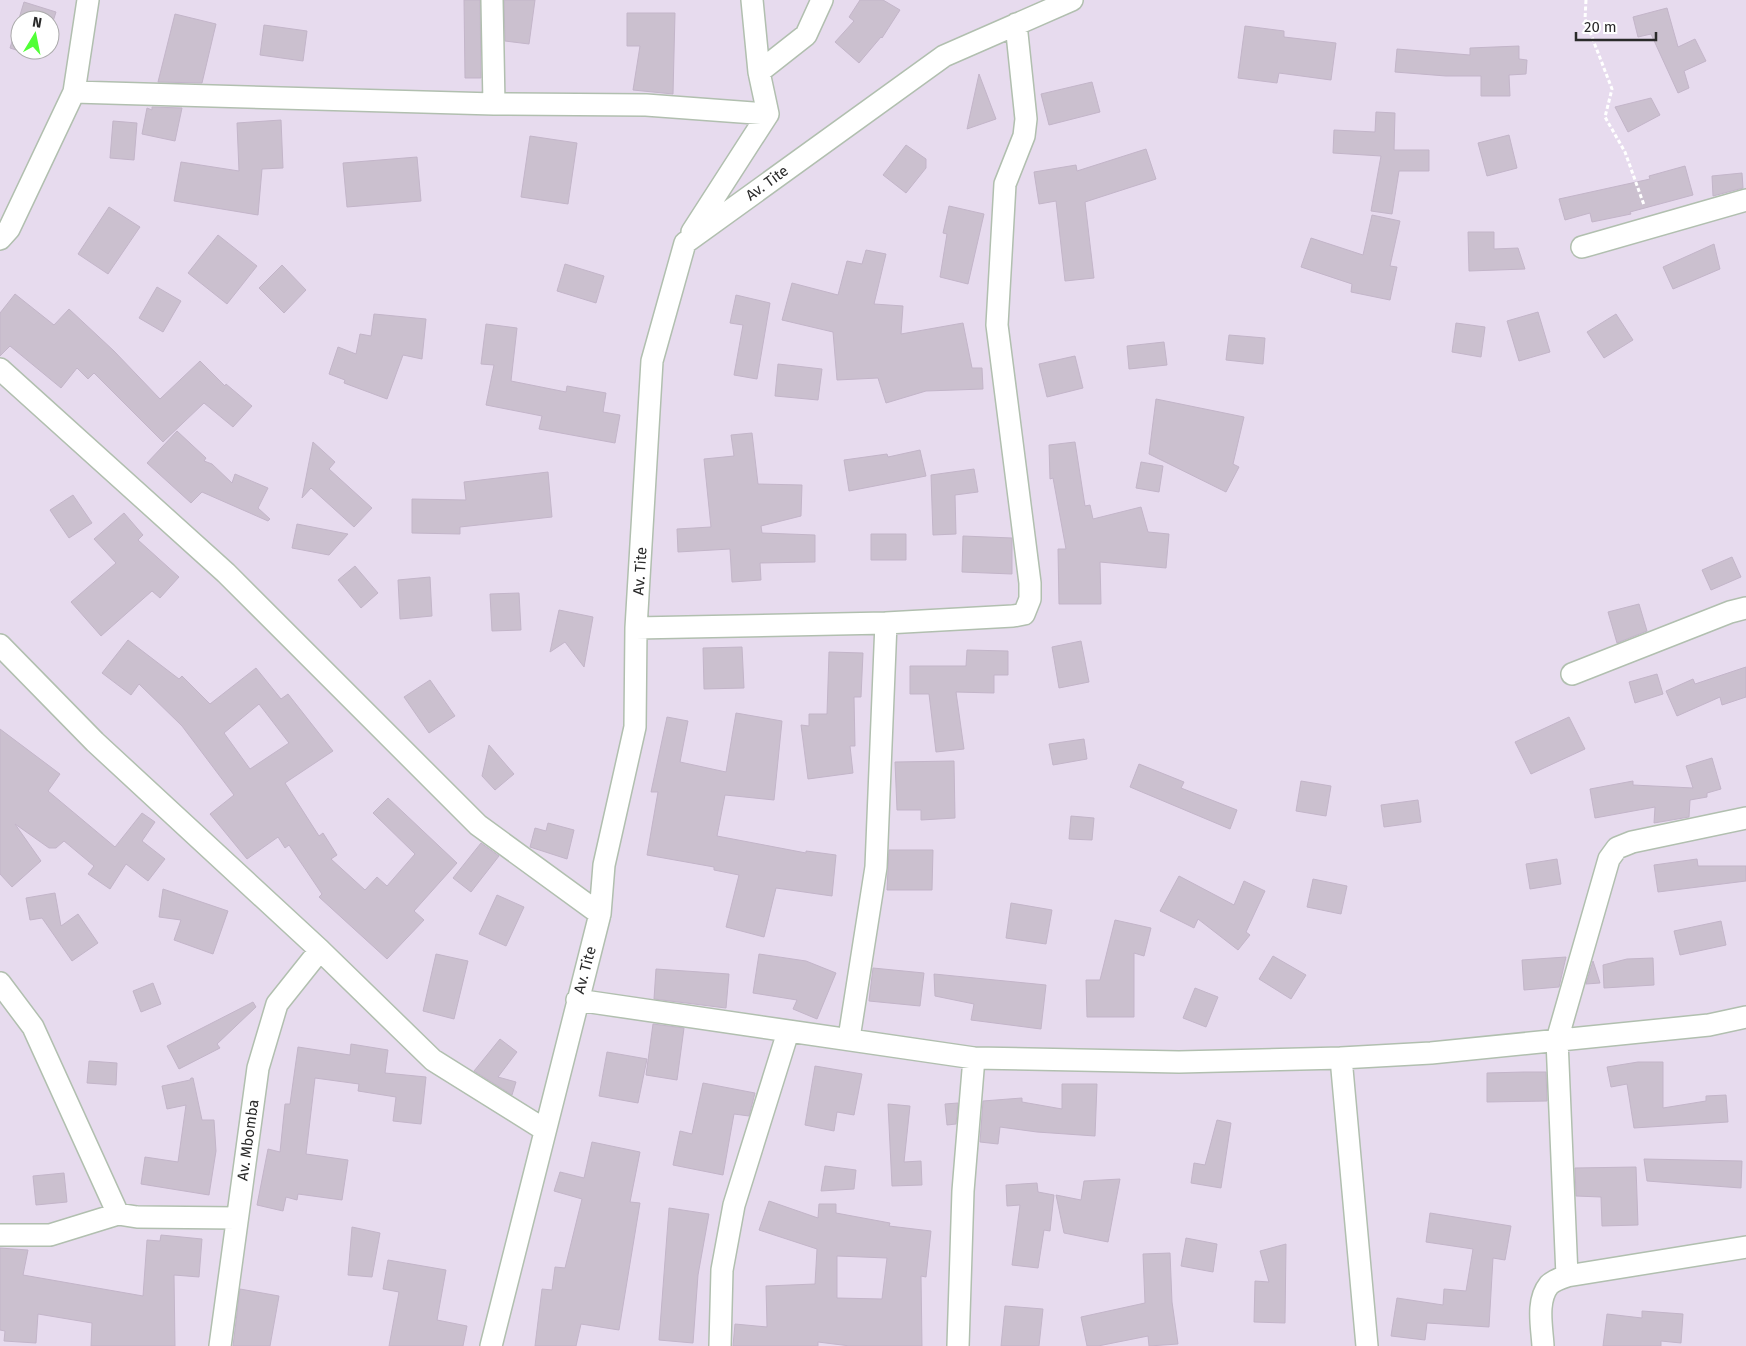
<svg xmlns="http://www.w3.org/2000/svg" width="1746" height="1346" viewBox="0 0 1746 1346" font-family="'Fira Sans',sans-serif">
	<style>
		.building { fill: #cbc0cf; stroke: #c3b5c9; fill-rule: evenodd }
		.lines { fill: none; stroke-linecap: round; stroke-linejoin: round }
		.street-casing { stroke: #b1bfaf; stroke-width: 24 }
		.path { stroke: #fff; stroke-width: 3; stroke-dasharray: 4 2.5; stroke-linecap: butt }
		.street { stroke: #fff; stroke-width: 21 }
		.labels { text-anchor: middle; dominant-baseline: central; stroke-width: 5; stroke-linejoin: round; paint-order: stroke }
		.street-label { font-size: 15px; fill: #2a2a2a; stroke: #fff }
	</style>
	<rect width="100%" height="100%" fill="#e7dbee"/>
	<path class="building" d="M 464,0 L 480,0 L 481,78 L 465,78 Z
		M 504,0 L 535,0 L 529,44 L 505,41 Z
		M 860,0 L 883,0 L 900,10 L 882,38 L 881,37 L 859,63 L 835,42 L 854,21 L 849,17 Z
		M 24,2 L 56,12 L 50,31 L 50,20 L 20,20 L 20,50 L 44,50 L 41,58 L 10,48 Z
		M 1667,8 L 1678,47 L 1695,39 L 1706,61 L 1684,71 L 1689,88 L 1678,93 L 1651,34 L 1638,37 L 1633,17 Z
		M 627,13 L 675,13 L 673,94 L 633,90 L 640,46 L 627,46 Z
		M 175,14 L 216,24 L 202,83 L 158,82 Z
		M 264,25 L 307,31 L 303,61 L 260,55 Z
		M 1245,26 L 1284,31 L 1284,37 L 1336,43 L 1331,80 L 1279,73 L 1277,83 L 1238,78 Z
		M 1519,46 L 1519,59 L 1527,60 L 1526,74 L 1509,75 L 1510,96 L 1481,96 L 1481,76 L 1446,76 L 1395,72 L 1397,49 L 1470,55 L 1470,48 Z
		M 979,74 L 996,119 L 967,129 Z
		M 1092,82 L 1100,112 L 1049,125 L 1041,94 Z
		M 1651,98 L 1660,115 L 1628,132 L 1615,107 Z
		M 152,107 L 182,108 L 175,141 L 142,134 L 147,108 L 152,110 Z
		M 1376,112 L 1395,113 L 1394,150 L 1429,150 L 1429,171 L 1399,171 L 1392,214 L 1371,211 L 1381,156 L 1333,153 L 1334,130 L 1375,132 Z
		M 281,120 L 283,168 L 262,169 L 258,215 L 174,201 L 181,162 L 239,171 L 237,123 Z
		M 113,121 L 137,123 L 134,160 L 110,158 Z
		M 1509,135 L 1517,168 L 1487,176 L 1478,143 Z
		M 530,136 L 577,143 L 568,204 L 521,197 Z
		M 906,145 L 926,159 L 926,168 L 906,193 L 883,175 Z
		M 1146,149 L 1156,179 L 1085,202 L 1094,278 L 1065,281 L 1056,201 L 1039,204 L 1034,172 L 1076,165 L 1077,171 Z
		M 417,157 L 421,201 L 347,207 L 343,163 Z
		M 1685,166 L 1693,195 L 1630,212 L 1631,214 L 1592,222 L 1590,213 L 1565,220 L 1559,199 L 1650,179 L 1649,176 Z
		M 1742,173 L 1743,188 L 1713,196 L 1712,176 Z
		M 949,206 L 984,214 L 968,284 L 940,277 L 947,234 L 943,233 Z
		M 109,207 L 140,227 L 108,274 L 78,254 Z
		M 1372,215 L 1400,221 L 1390,266 L 1397,267 L 1390,300 L 1351,292 L 1352,284 L 1301,267 L 1311,238 L 1363,255 Z
		M 1468,232 L 1494,232 L 1494,249 L 1518,248 L 1525,269 L 1469,271 Z
		M 218,235 L 257,266 L 227,304 L 188,273 Z
		M 1714,244 L 1720,269 L 1673,289 L 1663,267 Z
		M 866,250 L 886,254 L 874,304 L 903,306 L 901,334 L 963,323 L 972,368 L 982,368 L 983,389 L 926,391 L 886,403 L 878,378 L 837,380 L 833,332 L 782,320 L 792,283 L 838,295 L 847,261 L 862,264 Z
		M 565,264 L 604,276 L 596,303 L 557,291 Z
		M 282,265 L 306,290 L 284,313 L 259,288 Z
		M 157,287 L 181,301 L 163,332 L 139,318 Z
		M 15,294 L 54,325 L 69,309 L 114,351 L 160,399 L 200,361 L 225,386 L 226,384 L 252,406 L 233,427 L 204,403 L 163,442 L 94,373 L 88,379 L 77,368 L 61,388 L 10,346 L 0,356 L 0,313 Z
		M 736,295 L 770,303 L 757,379 L 734,375 L 743,325 L 730,323 Z
		M 1538,312 L 1550,352 L 1519,361 L 1507,321 Z
		M 374,314 L 426,319 L 422,359 L 403,355 L 387,399 L 344,383 L 345,380 L 329,374 L 338,347 L 356,354 L 360,334 L 371,336 Z
		M 1616,314 L 1633,340 L 1604,358 L 1587,332 Z
		M 1456,323 L 1485,327 L 1481,357 L 1452,352 Z
		M 486,324 L 517,328 L 511,381 L 566,392 L 567,386 L 606,393 L 603,412 L 620,415 L 615,443 L 539,429 L 542,416 L 486,405 L 494,365 L 481,364 Z
		M 1229,335 L 1265,338 L 1263,364 L 1226,360 Z
		M 1164,342 L 1167,365 L 1129,369 L 1127,346 Z
		M 1075,356 L 1083,388 L 1047,397 L 1039,364 Z
		M 778,364 L 822,369 L 818,400 L 775,396 Z
		M 1156,399 L 1244,417 L 1233,464 L 1239,467 L 1226,492 L 1149,454 Z
		M 177,431 L 206,458 L 204,461 L 212,464 L 232,483 L 235,474 L 268,488 L 258,508 L 270,519 L 268,521 L 202,492 L 191,503 L 147,463 Z
		M 752,433 L 758,484 L 802,485 L 801,516 L 761,526 L 762,533 L 815,535 L 815,562 L 760,563 L 761,580 L 732,582 L 730,549 L 678,552 L 677,529 L 711,527 L 704,459 L 734,456 L 731,435 Z
		M 313,442 L 335,462 L 329,469 L 372,508 L 354,527 L 311,488 L 302,498 Z
		M 1075,442 L 1085,506 L 1090,505 L 1093,519 L 1141,507 L 1148,532 L 1169,534 L 1166,568 L 1100,562 L 1101,604 L 1059,604 L 1058,549 L 1066,549 L 1053,478 L 1050,479 L 1049,445 Z
		M 920,450 L 926,476 L 849,491 L 844,460 L 887,454 L 888,457 Z
		M 1141,462 L 1163,466 L 1159,492 L 1136,488 Z
		M 974,469 L 978,492 L 955,495 L 956,534 L 933,535 L 931,475 Z
		M 548,472 L 552,517 L 460,527 L 460,534 L 412,533 L 412,499 L 466,500 L 464,482 Z
		M 73,495 L 92,523 L 69,538 L 50,510 Z
		M 124,513 L 143,535 L 138,540 L 179,577 L 160,598 L 152,591 L 101,636 L 71,602 L 116,563 L 94,539 Z
		M 297,524 L 348,534 L 329,555 L 292,548 Z
		M 871,534 L 906,534 L 906,560 L 871,560 Z
		M 963,536 L 1012,538 L 1012,574 L 962,572 Z
		M 1732,557 L 1741,577 L 1711,590 L 1702,570 Z
		M 355,566 L 378,593 L 361,608 L 338,580 Z
		M 430,577 L 432,616 L 400,619 L 398,580 Z
		M 519,593 L 521,630 L 492,631 L 490,594 Z
		M 1639,604 L 1647,631 L 1617,643 L 1608,612 Z
		M 559,610 L 593,617 L 584,667 L 565,642 L 550,652 Z
		M 128,640 L 179,679 L 182,676 L 210,704 L 256,668 L 281,699 L 288,694 L 333,751 L 285,783 L 319,836 L 323,833 L 337,855 L 331,859 L 365,890 L 377,877 L 387,886 L 415,854 L 373,813 L 388,798 L 457,863 L 414,911 L 424,920 L 387,959 L 319,897 L 322,894 L 289,845 L 285,848 L 278,837 L 247,859 L 210,814 L 234,795 L 182,726 L 139,684 L 131,695 L 102,673 ZM 259,704 L 289,743 L 250,769 L 224,733 Z
		M 1081,641 L 1089,682 L 1059,688 L 1052,647 Z
		M 742,647 L 744,688 L 704,689 L 703,648 Z
		M 967,650 L 1008,651 L 1008,675 L 994,675 L 994,693 L 956,692 L 964,749 L 936,752 L 929,694 L 910,694 L 910,666 L 966,666 Z
		M 829,652 L 863,653 L 861,697 L 854,697 L 855,746 L 850,746 L 853,773 L 808,779 L 801,725 L 809,726 L 809,714 L 827,714 Z
		M 1746,667 L 1746,697 L 1722,705 L 1720,697 L 1677,716 L 1666,691 L 1693,679 L 1695,684 Z
		M 1657,674 L 1663,694 L 1635,703 L 1629,682 Z
		M 430,680 L 455,716 L 429,733 L 404,697 Z
		M 736,713 L 782,721 L 774,800 L 725,795 L 717,836 L 806,853 L 806,851 L 836,855 L 832,896 L 776,888 L 764,937 L 726,927 L 739,875 L 714,870 L 714,867 L 647,855 L 658,792 L 651,792 L 667,717 L 688,721 L 680,762 L 726,772 Z
		M 1569,717 L 1585,749 L 1531,774 L 1515,742 Z
		M 0,729 L 60,774 L 48,791 L 115,847 L 142,813 L 155,822 L 142,841 L 165,859 L 148,881 L 126,864 L 110,889 L 88,874 L 94,866 L 64,841 L 56,848 L 49,848 L 15,824 L 41,861 L 12,887 L 0,874 Z
		M 1084,739 L 1087,759 L 1053,765 L 1049,744 Z
		M 489,745 L 514,774 L 495,790 L 482,776 Z
		M 1712,758 L 1721,789 L 1707,793 L 1707,797 L 1690,800 L 1689,817 L 1654,823 L 1655,807 L 1595,818 L 1590,789 L 1633,781 L 1633,785 L 1693,788 L 1686,766 Z
		M 954,761 L 955,818 L 921,820 L 921,810 L 897,810 L 895,762 Z
		M 1139,764 L 1184,782 L 1181,788 L 1237,810 L 1230,829 L 1130,787 Z
		M 1301,781 L 1331,786 L 1326,816 L 1296,811 Z
		M 1418,800 L 1421,822 L 1384,827 L 1381,805 Z
		M 1071,816 L 1094,818 L 1092,840 L 1069,839 Z
		M 548,823 L 574,830 L 567,859 L 530,847 L 535,828 L 546,831 Z
		M 481,843 L 499,856 L 471,892 L 453,878 Z
		M 889,850 L 933,850 L 932,890 L 887,890 Z
		M 1557,859 L 1561,884 L 1530,889 L 1526,864 Z
		M 1697,859 L 1698,866 L 1746,866 L 1746,881 L 1658,892 L 1654,865 Z
		M 1179,876 L 1234,905 L 1244,881 L 1265,891 L 1246,932 L 1250,935 L 1238,950 L 1198,919 L 1194,928 L 1160,911 Z
		M 1313,879 L 1347,886 L 1341,914 L 1307,907 Z
		M 163,889 L 228,911 L 213,954 L 174,940 L 181,920 L 159,917 Z
		M 55,893 L 61,926 L 78,914 L 98,943 L 72,961 L 42,918 L 30,920 L 26,898 Z
		M 497,895 L 524,907 L 506,946 L 479,934 Z
		M 1011,903 L 1052,910 L 1046,944 L 1006,938 Z
		M 1115,920 L 1151,928 L 1144,956 L 1134,953 L 1134,1017 L 1087,1017 L 1086,980 L 1100,980 Z
		M 1721,921 L 1726,945 L 1680,955 L 1674,931 Z
		M 436,954 L 468,961 L 454,1019 L 423,1011 Z
		M 759,954 L 806,961 L 836,973 L 817,1019 L 793,1009 L 797,1000 L 753,993 Z
		M 1273,956 L 1306,975 L 1291,999 L 1259,979 Z
		M 1566,957 L 1559,987 L 1524,990 L 1522,960 Z
		M 1653,958 L 1654,985 L 1604,988 L 1603,965 L 1627,959 Z
		M 1593,961 L 1600,983 L 1586,984 Z
		M 873,968 L 924,973 L 920,1006 L 869,1001 Z
		M 656,969 L 729,974 L 726,1008 L 654,999 Z
		M 934,974 L 1046,985 L 1041,1029 L 971,1020 L 974,1004 L 935,996 Z
		M 153,983 L 161,1004 L 141,1012 L 133,991 Z
		M 1195,988 L 1218,997 L 1206,1027 L 1183,1018 Z
		M 253,1002 L 256,1007 L 217,1044 L 220,1048 L 179,1069 L 167,1046 Z
		M 653,1024 L 684,1028 L 677,1080 L 646,1075 Z
		M 500,1039 L 517,1052 L 498,1077 L 516,1082 L 512,1095 L 474,1071 Z
		M 351,1044 L 388,1050 L 385,1073 L 426,1077 L 421,1124 L 393,1121 L 396,1097 L 358,1091 L 359,1084 L 315,1078 L 306,1154 L 348,1160 L 342,1200 L 298,1194 L 297,1200 L 286,1197 L 283,1211 L 257,1205 L 268,1149 L 280,1152 L 285,1104 L 290,1104 L 298,1047 L 350,1055 Z
		M 607,1052 L 647,1059 L 638,1103 L 599,1096 Z
		M 89,1061 L 117,1063 L 116,1085 L 87,1083 Z
		M 1638,1062 L 1663,1062 L 1663,1108 L 1706,1101 L 1706,1096 L 1726,1095 L 1728,1122 L 1634,1128 L 1627,1084 L 1611,1087 L 1607,1067 Z
		M 815,1066 L 862,1074 L 854,1115 L 837,1112 L 834,1131 L 805,1125 Z
		M 1524,1072 L 1546,1072 L 1547,1101 L 1487,1102 L 1487,1073 Z
		M 191,1078 L 193,1078 L 202,1120 L 214,1120 L 216,1151 L 209,1195 L 141,1184 L 145,1157 L 178,1162 L 186,1105 L 167,1109 L 162,1086 L 190,1080 Z
		M 703,1083 L 755,1093 L 749,1116 L 734,1114 L 723,1175 L 673,1165 L 680,1131 L 692,1134 Z
		M 1062,1084 L 1097,1084 L 1095,1136 L 1037,1132 L 1000,1127 L 998,1144 L 980,1142 L 983,1101 L 1022,1098 L 1022,1102 L 1062,1109 Z
		M 958,1103 L 956,1124 L 947,1125 L 945,1104 Z
		M 888,1104 L 910,1106 L 904,1162 L 921,1161 L 922,1185 L 892,1186 Z
		M 1217,1120 L 1231,1123 L 1221,1188 L 1191,1183 L 1194,1163 L 1205,1165 Z
		M 592,1142 L 640,1152 L 630,1202 L 640,1203 L 619,1330 L 581,1324 L 576,1346 L 535,1346 L 542,1289 L 552,1290 L 555,1267 L 565,1268 L 582,1199 L 554,1191 L 560,1172 L 584,1178 Z
		M 1644,1159 L 1742,1161 L 1741,1188 L 1647,1181 Z
		M 825,1166 L 856,1170 L 854,1189 L 821,1191 Z
		M 1636,1167 L 1638,1225 L 1602,1226 L 1601,1197 L 1576,1196 L 1575,1168 Z
		M 64,1173 L 67,1202 L 36,1205 L 33,1176 Z
		M 1120,1179 L 1108,1242 L 1064,1233 L 1056,1195 L 1081,1200 L 1084,1181 Z
		M 1037,1183 L 1038,1192 L 1054,1195 L 1050,1231 L 1044,1230 L 1038,1268 L 1012,1265 L 1020,1205 L 1007,1206 L 1006,1185 Z
		M 769,1201 L 818,1218 L 819,1204 L 836,1204 L 836,1213 L 890,1223 L 889,1226 L 931,1231 L 926,1277 L 921,1276 L 922,1346 L 850,1346 L 818,1342 L 818,1346 L 733,1346 L 735,1324 L 767,1327 L 766,1286 L 815,1284 L 817,1249 L 759,1230 ZM 837,1256 L 887,1258 L 882,1299 L 837,1298 Z
		M 669,1208 L 709,1214 L 698,1275 L 693,1343 L 659,1340 Z
		M 1430,1213 L 1511,1226 L 1505,1260 L 1493,1258 L 1489,1327 L 1427,1323 L 1425,1340 L 1391,1336 L 1397,1298 L 1443,1305 L 1444,1289 L 1466,1291 L 1473,1249 L 1426,1242 Z
		M 352,1227 L 380,1233 L 372,1277 L 348,1275 Z
		M 161,1235 L 202,1239 L 199,1277 L 174,1275 L 175,1346 L 91,1346 L 92,1323 L 38,1314 L 36,1343 L 4,1341 L 5,1331 L 0,1330 L 0,1248 L 28,1250 L 23,1275 L 143,1296 L 147,1240 L 160,1241 Z
		M 1186,1238 L 1217,1244 L 1213,1272 L 1181,1266 Z
		M 1286,1244 L 1285,1323 L 1254,1322 L 1255,1281 L 1269,1282 L 1260,1251 Z
		M 1170,1253 L 1172,1302 L 1178,1344 L 1149,1346 L 1148,1336 L 1098,1346 L 1087,1346 L 1081,1317 L 1145,1303 L 1143,1254 Z
		M 388,1260 L 446,1270 L 437,1320 L 467,1326 L 463,1346 L 389,1346 L 399,1292 L 383,1289 Z
		M 240,1289 L 279,1296 L 270,1346 L 233,1346 Z
		M 1005,1306 L 1043,1309 L 1039,1346 L 1001,1346 Z
		M 1642,1311 L 1683,1314 L 1681,1343 L 1661,1341 L 1661,1346 L 1603,1346 L 1607,1314 L 1642,1318 Z"/>
	<g class="lines">
		<g class="street-casing">
			<path id="street" d="M 492,0 L 494,104 L 646,105 L 768,114
				M 752,0 L 759,72
				M 74,92 L 494,104
				M 692,232 L 768,114 L 759,72 L 806,35 L 822,0
				M 0,239 L 9,229 L 74,92 L 88,0
				M 1582,247 L 1746,200
				M 0,369 L 226,573 L 478,825 L 600,914
				M 886,623 L 1013,616 L 1024,614 L 1030,599 L 1030,583 L 997,325 L 1005,184 L 1024,136 L 1026,119 L 1016,24
				M 636,628 L 886,623 L 876,867 L 849,1038
				M 0,645 L 95,742 L 320,950 L 433,1060 L 545,1130
				M 1572,674 L 1730,612 L 1746,608
				M 0,983 L 33,1027 L 118,1214
				M 577,1000 L 974,1058 L 1179,1062 L 1341,1058 L 1431,1053 L 1709,1025 L 1746,1017
				M 1341,1058 L 1367,1346
				M 0,1235 L 50,1235 L 118,1214 L 137,1217 L 236,1218
				M 1567,1276 L 1557,1040 L 1609,859 L 1617,848 L 1632,842 L 1746,818
				M 220,1346 L 258,1068 L 277,1004 L 320,950
				M 491,1346 L 600,914 L 604,865 L 635,727 L 636,628 L 652,361 L 685,243 L 944,56 L 1072,0
				M 720,1346 L 722,1270 L 734,1205 L 788,1032
				M 958,1346 L 963,1191 L 974,1058
				M 1543,1346 C 1542,1327 1536,1301 1549,1285 C 1553,1281 1561,1278 1567,1276 L 1746,1247"/>
		</g>
		<path class="path" d="M 1586,0 L 1585,19 L 1612,89 L 1605,117 L 1625,152 L 1644,205"/>
		<use href="#street" class="street"/>
	</g>
	<g class="labels">
		<g class="street-label">
			<text transform="translate(767 183) rotate(-36)">Av. Tite</text>
			<text transform="translate(640 571) rotate(-86)">Av. Tite</text>
			<text transform="translate(585 970) rotate(-75)">Av. Tite</text>
			<text transform="translate(248 1140) rotate(-82)">Av. Mbomba</text>
		</g>
	</g>
	<g transform="translate(35 35) rotate(10)"><circle r="24" fill="#ffffff" stroke="#aaaaaa"/>
	<path d="M0-4L9 19L0 12L-9 19Z" fill="#51ff37"/>
	<text y="-8" font-size="14" font-weight="bold" text-anchor="middle" fill="#2a2a2a">N</text>
	</g>
	<path d="M1576 32v8h80v-8" fill="none" stroke="#2a2a2a" stroke-width="2.5"/>
	<text x="1584" y="32" font-size="15" fill="#2a2a2a" stroke="#ffffff" stroke-width="4" paint-order="stroke">20 m</text>
</svg>
